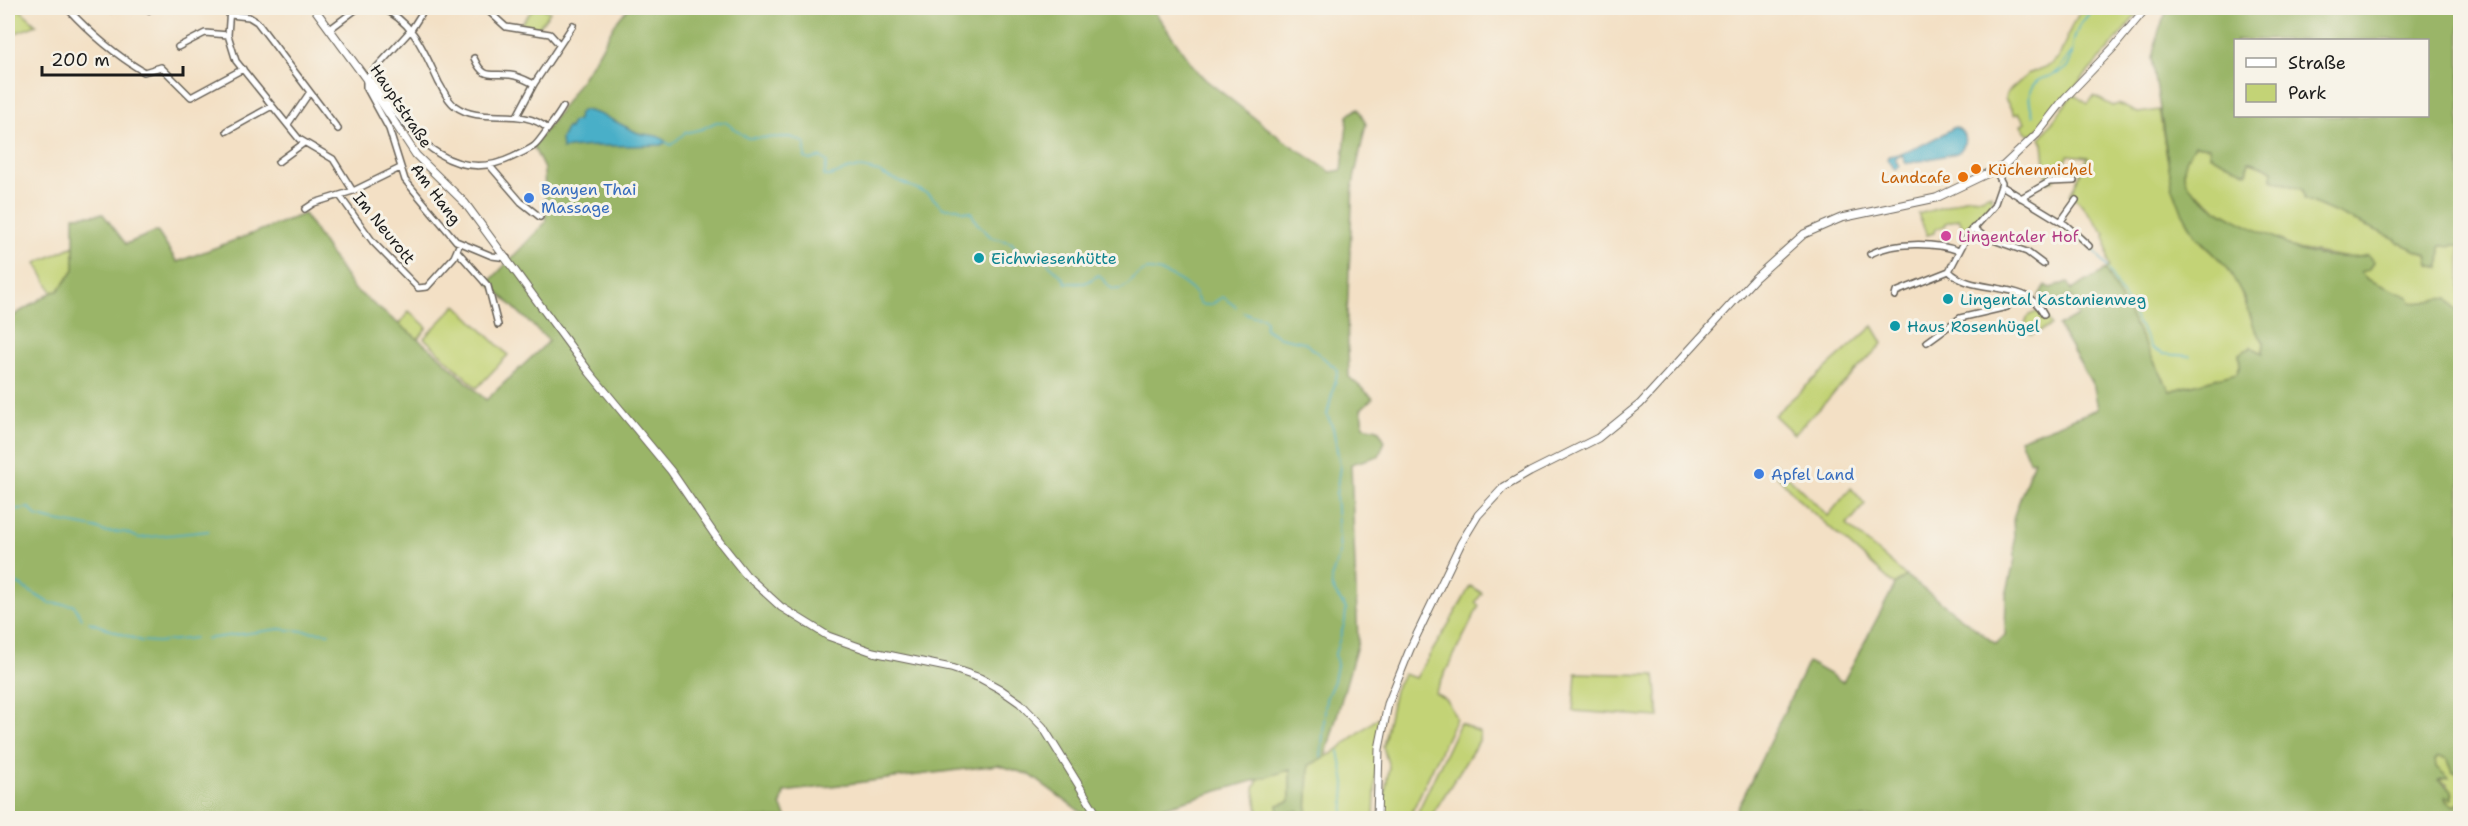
<svg xmlns="http://www.w3.org/2000/svg" width="2468" height="826" viewBox="0 0 2468 826" font-family="'Shantell Sans',sans-serif">
	<style>
		.green { fill: #c3d376; stroke: #707849; stroke-width: 1.5 }
		.forest { fill: #9ab567; stroke: #5b6842; stroke-width: 1.5; fill-rule: evenodd }
		.water { fill: #48afc8; stroke: #326672; stroke-width: 1.5 }
		.lines { fill: none; stroke-linecap: round; stroke-linejoin: round }
		.stream { stroke: #48afc8; stroke-width: 1.5 }
		.minor-casing { stroke: #676157; stroke-width: 8 }
		.major-casing { stroke: #676157; stroke-width: 9 }
		.minor { stroke: #fff; stroke-width: 5 }
		.major { stroke: #fff; stroke-width: 7 }
		.food-dot { fill: #e8710a; stroke: #f7f3e8; stroke-width: 2 }
		.shop-dot { fill: #3f7fe0; stroke: #f7f3e8; stroke-width: 2 }
		.hotel-dot { fill: #d1479c; stroke: #f7f3e8; stroke-width: 2 }
		.culture-dot { fill: #0f9aa8; stroke: #f7f3e8; stroke-width: 2 }
		.labels { text-anchor: middle; dominant-baseline: central; stroke-width: 6; stroke-linejoin: round; paint-order: stroke }
		.street-label { font-size: 16px; fill: #1c1c1c; stroke: #f7f3e8 }
		.food-label { font-size: 16px; fill: #c56008; stroke: #f7f3e8; text-anchor: start }
		.shop-label { font-size: 16px; fill: #366cbe; stroke: #f7f3e8; text-anchor: start }
		.hotel-label { font-size: 16px; fill: #b23c85; stroke: #f7f3e8; text-anchor: start }
		.culture-label { font-size: 16px; fill: #0d838f; stroke: #f7f3e8; text-anchor: start }
	</style>
	<rect width="100%" height="100%" fill="#f7f3e8"/>
	<filter id="ink" filterUnits="userSpaceOnUse"><feTurbulence type="fractalNoise" baseFrequency=".0167" numOctaves="2"/><feDisplacementMap in="SourceGraphic" scale="12" xChannelSelector="R" yChannelSelector="G"/><feConvolveMatrix kernelMatrix="1 2 1 2 8 2 1 2 1" color-interpolation-filters="sRGB"/></filter>
	<filter id="wash" filterUnits="userSpaceOnUse"><feTurbulence type="fractalNoise" baseFrequency=".008" numOctaves="4" result="noise"/><feDisplacementMap in="SourceGraphic" scale="24" xChannelSelector="R" yChannelSelector="G"/><feGaussianBlur stdDeviation="1.35" result="paint"/><feColorMatrix in="noise" values="0 0 0 0 0 0 0 0 0 0 0 0 0 0 0 0 0 1.4 0 .05"/><feComposite in="paint" operator="in"/></filter>
	<g filter="url(#wash)">
		<rect width="100%" height="100%" fill="#f3e0c5"/>
		<path class="green" d="M 8,8 L 18,8 L 37,25 L 8,36 Z
			M 534,8 L 543,8 L 550,12 L 538,28 L 518,27 Z
			M 2084,8 L 2142,8 L 2112,45 L 2034,134 L 2028,135 L 2021,125 L 2025,122 L 2019,113 L 2015,115 L 2005,99 L 2006,94 L 2028,74 L 2050,65 L 2059,57 L 2073,23 Z
			M 2073,94 L 2088,104 L 2094,96 L 2113,106 L 2118,104 L 2138,113 L 2159,110 C 2167,153 2170,197 2195,234 C 2203,247 2218,255 2227,267 C 2245,290 2247,320 2264,342 L 2263,353 L 2251,347 L 2239,354 L 2240,366 L 2237,373 L 2170,391 L 2105,270 L 2109,267 L 2105,234 L 2078,200 L 2070,195 L 2088,157 L 2068,155 L 2054,180 L 2047,182 L 2043,143 L 2040,139 Z
			M 2195,145 L 2209,147 L 2248,172 L 2248,161 L 2273,170 L 2272,179 L 2303,190 L 2305,199 L 2396,239 L 2397,242 L 2427,255 L 2440,268 L 2441,246 L 2460,245 L 2460,310 L 2457,311 L 2448,299 C 2440,300 2432,304 2424,304 C 2408,306 2371,283 2359,272 L 2360,258 L 2349,258 L 2291,248 L 2282,241 L 2253,230 L 2217,209 L 2189,187 L 2184,176 L 2184,163 Z
			M 1991,194 L 1992,205 L 1967,227 L 1963,228 L 1959,219 L 1945,223 L 1945,226 L 1935,229 L 1934,233 L 1927,235 L 1918,214 L 1947,206 L 1968,197 L 1981,198 Z
			M 74,246 L 74,270 L 58,291 L 52,292 L 36,263 Z
			M 456,305 L 508,355 L 477,388 L 424,338 Z
			M 409,311 L 427,327 L 418,339 L 399,324 Z
			M 2039,311 L 2045,313 L 2051,326 L 2031,335 L 2025,323 L 2029,315 Z
			M 1873,326 L 1883,343 L 1794,434 L 1774,415 Z
			M 1775,464 L 1828,516 L 1851,488 L 1865,504 L 1847,525 L 1906,576 L 1895,585 L 1801,502 L 1772,470 Z
			M 1470,586 L 1482,593 L 1475,603 L 1479,606 L 1435,693 L 1447,700 L 1456,718 L 1410,816 L 1408,818 L 1381,818 L 1389,767 L 1383,747 L 1395,690 L 1403,674 L 1416,678 C 1434,647 1454,618 1470,586 Z
			M 1576,673 L 1655,675 L 1659,717 L 1573,711 Z
			M 1380,716 L 1382,719 L 1377,743 L 1374,818 L 1307,818 L 1309,765 L 1333,753 Z
			M 1460,723 L 1480,733 L 1479,741 L 1430,818 L 1415,818 Z
			M 2438,757 L 2446,758 L 2452,772 L 2460,774 L 2460,803 L 2454,806 L 2446,801 L 2445,797 L 2453,794 L 2447,784 L 2438,780 L 2448,778 L 2436,767 L 2435,760 Z
			M 1290,769 L 1290,801 L 1278,805 L 1277,818 L 1259,818 L 1254,789 L 1258,779 Z"/>
		<path class="forest" d="M 629,8 L 1152,8 L 1196,70 L 1206,80 L 1279,137 L 1331,172 L 1342,170 L 1348,116 L 1358,108 L 1366,124 L 1353,184 L 1347,317 L 1349,377 L 1373,398 L 1361,409 L 1363,426 L 1378,429 L 1385,441 L 1379,456 L 1351,464 L 1358,642 L 1325,758 L 1309,765 L 1307,818 L 1302,818 L 1298,811 L 1288,813 L 1288,818 L 1277,818 L 1278,805 L 1290,801 L 1290,770 L 1126,818 L 1089,818 L 1030,775 L 998,765 L 784,792 L 781,805 L 787,818 L 8,818 L 8,319 L 52,292 L 58,291 L 74,270 L 74,216 L 103,214 L 126,244 L 157,231 L 177,262 L 304,214 L 353,288 L 437,354 L 486,400 L 549,341 L 488,283 L 546,222 L 544,169 L 533,146 C 558,117 577,85 598,54 C 609,35 613,23 629,8 Z
			M 2168,8 L 2460,8 L 2460,245 L 2441,246 L 2440,268 L 2429,265 L 2427,255 L 2397,242 L 2396,239 L 2304,199 L 2303,190 L 2272,179 L 2273,170 L 2249,161 L 2247,173 L 2210,155 L 2209,147 L 2195,145 C 2189,155 2183,163 2184,174 C 2188,202 2257,230 2280,240 C 2284,242 2287,246 2292,248 C 2310,255 2350,261 2368,255 L 2374,263 L 2369,270 L 2360,272 L 2367,279 L 2409,297 L 2411,302 C 2428,305 2436,296 2448,299 L 2457,311 L 2460,310 L 2460,774 L 2452,772 L 2446,758 L 2438,757 L 2435,760 L 2436,767 L 2449,778 L 2439,780 L 2452,791 L 2452,799 L 2445,797 L 2446,801 L 2454,806 L 2460,803 L 2460,818 L 1733,818 L 1808,662 L 1843,682 L 1895,585 L 1906,576 L 1996,644 L 2005,635 L 2006,595 L 2015,559 L 2013,518 L 2034,460 L 2029,461 L 2020,439 L 2098,409 L 2094,387 L 2058,326 L 2078,316 L 2071,296 L 2047,304 L 2038,297 L 2045,285 L 2050,288 L 2068,282 L 2072,290 L 2105,270 L 2170,391 L 2237,373 L 2240,365 L 2239,354 L 2251,347 L 2263,353 L 2264,342 L 2255,330 L 2245,299 L 2227,267 L 2196,236 L 2182,212 L 2172,186 L 2152,58 L 2159,30 ZM 2236,40 L 2428,40 L 2428,116 L 2236,116 Z"/>
		<path class="water" d="M 583,110 C 600,112 620,124 636,132 C 646,137 658,132 666,142 L 661,145 C 628,147 594,144 562,149 L 561,139 L 567,127 L 569,128 L 572,122 L 578,120 L 579,113 Z
			M 1955,127 C 1968,132 1967,146 1957,153 L 1906,164 L 1902,155 L 1895,158 L 1899,167 L 1895,170 L 1887,160 L 1889,156 C 1908,154 1936,138 1955,127 Z"/>
		<g class="lines">
			<path class="stream" d="M 2056,73 L 2073,51
				M 2033,116 C 2031,108 2027,96 2031,89 C 2037,74 2057,78 2066,68 C 2072,61 2072,54 2073,46 C 2074,31 2085,15 2097,8
				M 665,142 L 671,145 L 685,133 L 702,129 L 716,122 L 725,122 L 747,138 L 791,137 L 805,143 L 805,158 L 810,160 L 821,157 L 827,162 L 824,176 C 841,177 846,163 871,170 C 877,172 880,171 884,175 L 929,194 L 943,208 L 958,208 L 962,211 L 971,212 L 976,222 L 991,237 L 1012,243 L 1021,255 L 1043,253 C 1048,269 1060,270 1066,283 L 1085,283 L 1099,275 C 1103,278 1104,282 1107,285 C 1126,301 1134,268 1150,270 C 1165,271 1181,280 1192,290 C 1199,296 1195,305 1207,305 C 1214,305 1217,299 1223,297 L 1236,307
				M 2092,247 L 2107,267
				M 2108,270 L 2152,348 L 2163,354 L 2190,356
				M 1243,312 L 1253,316 L 1263,317 L 1266,322 L 1265,329 L 1280,337 L 1304,342 L 1338,370 L 1327,415 L 1333,428 L 1340,466 L 1336,495 L 1340,553 L 1331,578 L 1332,588 L 1346,609 L 1345,621 L 1335,654 L 1337,665 L 1334,681 L 1326,699 L 1321,758
				M 8,510 L 30,508 L 36,516 L 51,520 L 95,528 L 105,532 L 124,532 L 139,538 L 209,531
				M 8,578 L 49,603 L 74,605 L 81,618
				M 89,622 L 141,641 L 158,642 L 195,638
				M 205,639 L 279,629 L 329,633
				M 1339,751 L 1345,783 L 1343,818"/>
		</g>
	</g>
	<g filter="url(#ink)">
		<g class="lines">
			<g class="minor-casing">
				<path id="minor" d="M 67,8 C 90,33 114,54 144,72 L 161,67 L 191,97 L 243,69
					M 109,8 L 111,10
					M 230,8 L 228,35 L 236,61 L 299,139 L 333,159 L 353,191
					M 381,8 C 414,21 425,54 439,83 C 444,91 447,100 455,106 C 482,126 521,105 548,129
					M 485,8 L 506,27 L 550,34 L 559,44
					M 149,10 L 151,8
					M 230,15 L 249,17 L 257,22 L 338,129
					M 330,29 L 358,8
					M 178,47 L 205,33 L 228,35
					M 474,58 C 484,80 490,73 510,75 C 519,76 526,80 534,84
					M 366,79 C 376,81 378,91 384,98 C 416,140 455,185 513,157 C 535,146 533,150 547,130 C 553,122 558,116 563,107
					M 366,79 L 366,87 L 389,129 L 405,180 L 456,241 L 492,256 L 507,258
					M 366,79 L 411,30 L 425,8
					M 517,116 L 534,84 L 573,25
					M 288,124 L 310,92
					M 227,131 L 272,106
					M 278,162 L 304,143
					M 490,166 L 521,202 L 540,217
					M 2002,186 L 2066,225 L 2089,246
					M 340,196 L 373,242 L 418,288 L 427,287 L 454,257 L 460,243
					M 2021,198 L 2049,182 L 2074,181
					M 305,209 L 314,203 L 353,191 L 400,168
					M 2061,221 L 2076,200
					M 1973,228 L 1985,237 L 2027,252 L 2043,264
					M 458,252 L 488,286 L 498,325
					M 1870,254 C 1893,242 1935,242 1959,251
					M 1949,271 L 1968,235 L 1994,206 L 2002,183 L 1996,171
					M 1949,271 C 1973,296 2026,278 2044,314
					M 1895,296 L 1896,292 L 1949,271
					M 1927,342 L 1960,318 L 2007,307 L 2017,294"/>
			</g>
			<g class="major-casing">
				<path id="major" d="M 314,8 L 366,79 L 416,155 L 465,203 L 590,373 L 671,471 L 719,541 L 746,575 L 781,607 L 828,636 L 873,652 L 951,668 L 980,678 L 1000,689 L 1020,703 L 1043,727 L 1099,818
					M 1377,818 L 1379,749 L 1388,704 L 1410,649 L 1461,543 L 1478,515 L 1504,487 L 1530,472 L 1598,438 L 1640,404 L 1755,278 L 1804,234 L 1841,218 L 1936,198 L 2003,166 L 2037,134 L 2065,98 L 2113,48 L 2146,8"/>
			</g>
			<use href="#minor" class="minor"/>
			<use href="#major" class="major"/>
		</g>
	</g>
	<g class="food-dot">
		<circle cx="1976" cy="169" r="6"/>
		<circle cx="1963" cy="177" r="6"/>
	</g>
	<g class="shop-dot">
		<circle cx="529" cy="198" r="6"/>
		<circle cx="1759" cy="474" r="6"/>
	</g>
	<circle class="hotel-dot" cx="1946" cy="236" r="6"/>
	<g class="culture-dot">
		<circle cx="979" cy="258" r="6"/>
		<circle cx="1948" cy="299" r="6"/>
		<circle cx="1895" cy="326" r="6"/>
	</g>
	<g class="labels">
		<g class="street-label">
			<text transform="translate(401 106) rotate(56)">Hauptstraße</text>
			<text transform="translate(436 194) rotate(53)">Am Hang</text>
			<text transform="translate(384 228) rotate(51)">Im Neurott</text>
		</g>
		<g class="food-label">
			<text x="1988" y="169">Küchenmichel</text>
			<text x="1951" y="177" text-anchor="end">Landcafe</text>
		</g>
		<g class="shop-label">
			<text x="541" y="189">Banyen Thai<tspan x="541" dy="18">Massage</tspan></text>
			<text x="1771" y="474">Apfel Land</text>
		</g>
		<g class="hotel-label">
			<text x="1958" y="236">Lingentaler Hof</text>
		</g>
		<g class="culture-label">
			<text x="991" y="258">Eichwiesenhütte</text>
			<text x="1960" y="299">Lingental Kastanienweg</text>
			<text x="1907" y="326">Haus Rosenhügel</text>
		</g>
	</g>
	<rect width="2468" height="826" fill="none" stroke="#f7f3e8" stroke-width="30"/>
	<rect x="2234" y="39" width="195" height="78" fill="#f7f3e8" stroke="#9f9d96" stroke-width="1.5"/>
	<rect x="2246" y="58" width="30" height="9" fill="#ffffff" stroke="#9f9d96" stroke-width="1.5"/>
	<text x="2288" y="69" font-size="18" fill="#1c1c1c">Straße</text>
	<rect x="2246" y="84" width="30" height="18" fill="#c3d376" stroke="#9f9d96" stroke-width="1.5"/>
	<text x="2288" y="99" font-size="18" fill="#1c1c1c">Park</text>
	<path d="M42 66v9h141v-9" fill="none" stroke="#1c1c1c" stroke-width="3"/>
	<text x="51" y="66" font-size="18" fill="#1c1c1c" stroke="#f7f3e8" stroke-width="4.5" paint-order="stroke">200 m</text>
</svg>
